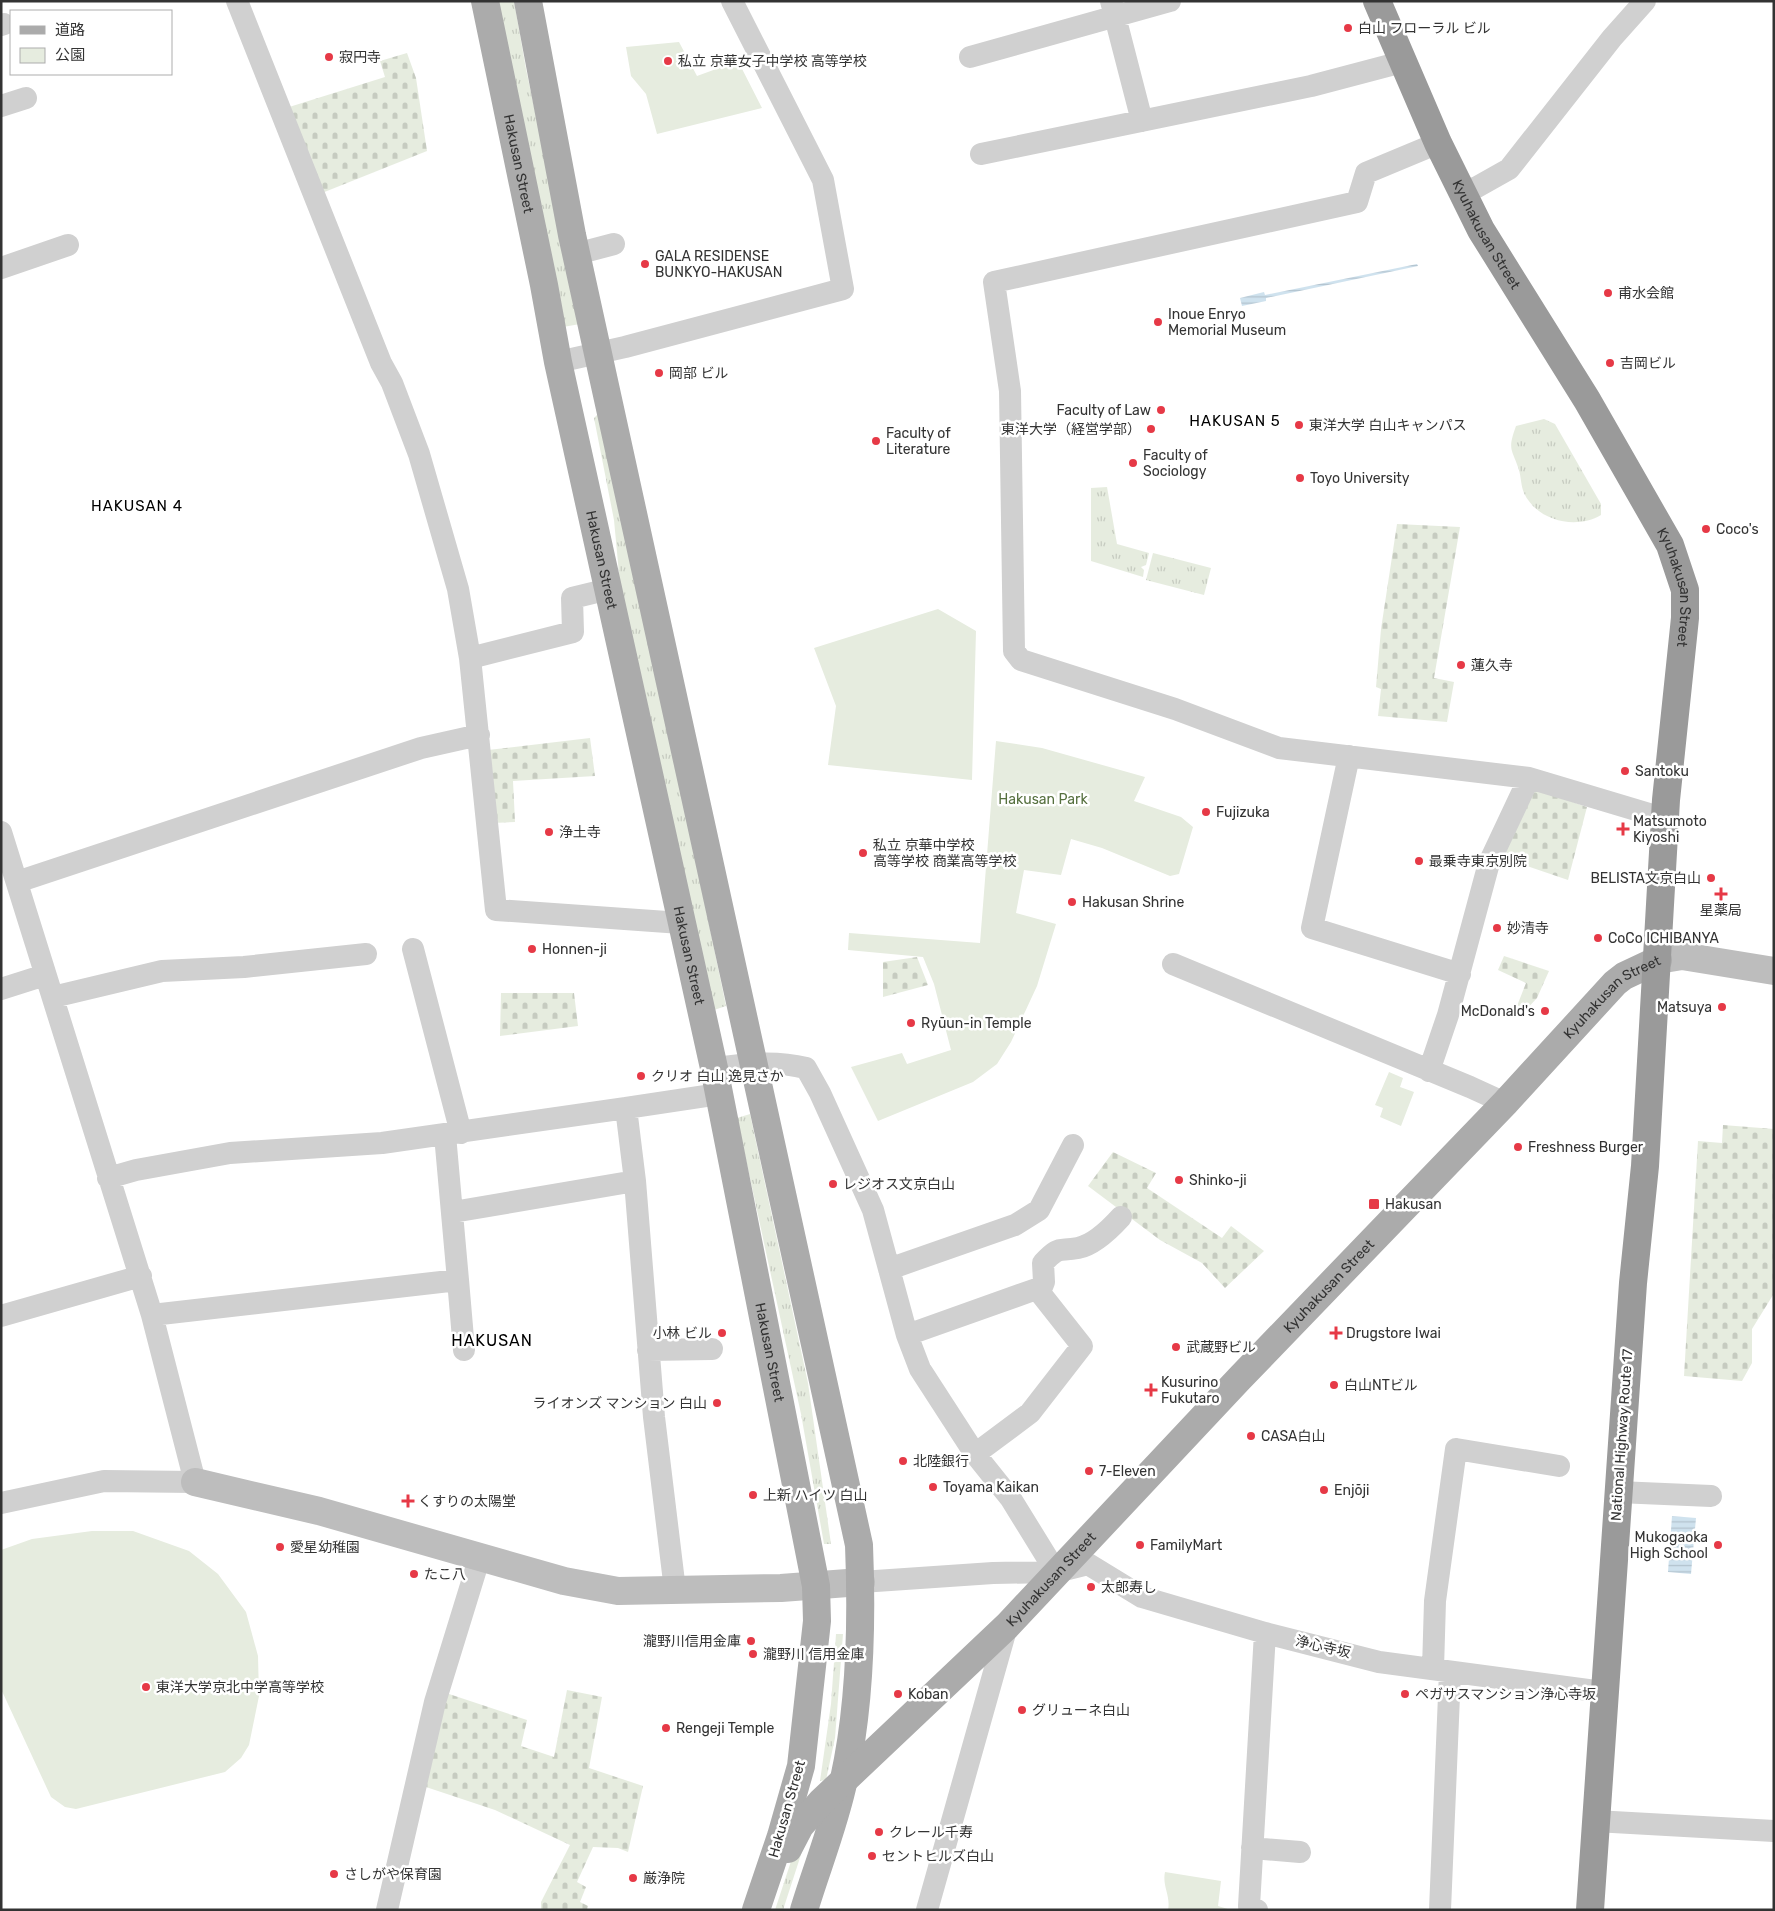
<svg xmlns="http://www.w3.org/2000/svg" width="1775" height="1911" viewBox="0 0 1775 1911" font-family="Rubik,'Noto Sans JP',sans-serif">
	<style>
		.grass { fill: url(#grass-tufts) }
		.cemetery { fill: url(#cemetery-stones) }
		.green { fill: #e6ecdf }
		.water { fill: url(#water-rules) }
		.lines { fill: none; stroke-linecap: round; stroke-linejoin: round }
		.street { stroke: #d0d0d0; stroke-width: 22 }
		.secondary { stroke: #bdbdbd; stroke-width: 28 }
		.primary { stroke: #ababab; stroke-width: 28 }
		.highway { stroke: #9a9a9a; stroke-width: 28 }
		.poi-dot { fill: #e63946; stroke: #fff; stroke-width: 2 }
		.labels { text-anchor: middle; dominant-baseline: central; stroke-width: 5; stroke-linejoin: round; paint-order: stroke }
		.poi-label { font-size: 14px; fill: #333; stroke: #fff; text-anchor: start }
		.street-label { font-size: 14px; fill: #333; stroke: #fff }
		.park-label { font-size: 14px; fill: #56703f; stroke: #fff }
		.neighbourhood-label { font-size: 15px; letter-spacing: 1px; fill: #000; stroke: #fff }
		.quarter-label { font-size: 16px; letter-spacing: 1px; fill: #000; stroke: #fff }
	</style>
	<defs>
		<pattern id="grass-tufts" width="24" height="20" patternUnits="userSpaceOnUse" patternTransform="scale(1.25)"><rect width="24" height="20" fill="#e6ecdf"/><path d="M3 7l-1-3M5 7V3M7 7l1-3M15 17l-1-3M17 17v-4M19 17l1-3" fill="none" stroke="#c6cbc0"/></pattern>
		<pattern id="cemetery-stones" width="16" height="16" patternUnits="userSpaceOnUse" patternTransform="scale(1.25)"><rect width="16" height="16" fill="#e6ecdf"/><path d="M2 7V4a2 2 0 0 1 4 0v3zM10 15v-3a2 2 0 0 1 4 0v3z" fill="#c6cbc0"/></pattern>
		<pattern id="water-rules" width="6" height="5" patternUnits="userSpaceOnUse" patternTransform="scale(1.25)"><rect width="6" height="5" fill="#cfe2ee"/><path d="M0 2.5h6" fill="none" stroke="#b2c2cd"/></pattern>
	</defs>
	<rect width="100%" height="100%" fill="#fff"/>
	<path class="grass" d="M 496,1 L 514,1 L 526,69 L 580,324 L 563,327 Z
		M 598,414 L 676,765 L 726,1006 L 714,1010 L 620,584 L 614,520 L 594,418 Z
		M 1544,419 L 1555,424 L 1601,504 L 1601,515 C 1576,530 1537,521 1524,493 C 1521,486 1521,477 1519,470 C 1512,448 1507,451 1516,426 Z
		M 1107,487 L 1117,544 L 1149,553 L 1146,565 L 1141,567 L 1144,570 L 1143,577 L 1091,561 L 1091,488 Z
		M 1153,553 L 1211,568 L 1204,595 L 1146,580 Z
		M 750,1114 L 808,1383 L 831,1544 L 824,1544 L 801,1414 L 737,1118 Z
		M 836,1634 L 843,1634 L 835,1738 L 826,1780 L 820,1781 L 831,1704 Z
		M 808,1833 L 783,1910 L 775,1910 L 797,1843 Z"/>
	<path class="cemetery" d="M 407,53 L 416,78 L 427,151 L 322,193 L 286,108 L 385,77 L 380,61 Z
		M 1397,524 L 1460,527 L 1434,678 L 1454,682 L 1447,722 L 1378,716 L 1381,689 L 1376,687 L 1381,629 Z
		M 590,738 L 595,776 L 513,781 L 515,822 L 493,823 L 488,750 Z
		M 1532,788 L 1587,807 L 1568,880 L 1503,858 Z
		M 1504,956 L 1549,971 L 1537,998 L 1525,1011 L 1517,1006 L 1526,983 L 1498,970 Z
		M 917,957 L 928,985 L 883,997 L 883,962 Z
		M 501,993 L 574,993 L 578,1026 L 500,1036 Z
		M 1723,1125 L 1774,1129 L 1773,1295 L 1752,1329 L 1752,1363 L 1742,1381 L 1684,1376 L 1698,1141 L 1722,1143 Z
		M 1113,1152 L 1156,1173 L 1147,1188 L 1222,1238 L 1231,1226 L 1264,1251 L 1225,1288 L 1202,1263 L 1160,1240 L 1088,1186 Z
		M 567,1690 L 602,1697 L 589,1768 L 643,1786 L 628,1852 L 618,1848 L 593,1847 L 577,1882 L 586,1887 L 580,1902 L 588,1906 L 587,1910 L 541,1910 L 541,1902 L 570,1845 L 495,1810 L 420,1785 L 443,1692 L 527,1720 L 521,1746 L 554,1757 Z"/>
	<path class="green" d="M 679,42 L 697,76 L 738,61 L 762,108 L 657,134 L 646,94 L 631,76 L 626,47 Z
		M 938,609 L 976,631 L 972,780 L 828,765 L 836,706 L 814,648 Z
		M 996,741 L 1042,748 L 1145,777 L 1134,801 L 1181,817 L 1193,827 L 1179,874 L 1170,876 L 1102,848 L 1071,839 L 1061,875 L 1024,870 L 1016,913 L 1056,924 L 1037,986 L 1011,1042 L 997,1064 L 973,1082 L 878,1121 L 851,1067 L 902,1053 L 907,1064 L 951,1050 L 934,984 L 923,957 L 848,950 L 849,933 L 980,943 Z
		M 1389,1072 L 1403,1078 L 1400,1087 L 1414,1092 L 1401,1126 L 1380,1117 L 1383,1108 L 1375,1105 Z
		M 92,1531 L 133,1531 L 189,1551 L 218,1574 L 246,1612 L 258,1656 L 259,1696 L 249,1745 L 241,1758 L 225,1772 L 76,1809 L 65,1807 L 51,1797 L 1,1689 L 1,1550 L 32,1539 Z
		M 1165,1872 L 1221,1881 L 1218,1906 L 1231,1910 L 1168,1910 C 1171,1896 1162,1886 1165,1872 Z"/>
	<path class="water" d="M 1417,264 L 1418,266 L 1266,298 L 1266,301 L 1242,306 L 1240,298 L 1264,292 L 1265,295 Z
		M 1672,1516 L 1696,1518 L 1691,1574 L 1668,1572 Z"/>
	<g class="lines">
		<path class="street" d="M 237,1 L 381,363 L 392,383 L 419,454 L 458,589 L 470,658 L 496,910 L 681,923
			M 1111,1 L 1142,121
			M 1,25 L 4,24
			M 970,57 L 1170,1
			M 1,106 L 26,98
			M 1438,143 L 1366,173 L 1357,202 L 994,282 L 1010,391 L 1014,651 L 1021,660 L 1175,709 L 1279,748 L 1529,778 L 1666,819
			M 981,154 L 1311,86 L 1402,62
			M 1461,193 L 1477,187 L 1509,169 L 1612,38 L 1645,1
			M 576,254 L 614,244
			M 1,268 L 68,245
			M 558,362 L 625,347 L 843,289 L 823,180 L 732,1
			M 470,658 L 573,632 L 572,598 L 609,589
			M 1349,756 L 1312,928 L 1460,974
			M 1,832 L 152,1315 L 195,1482 L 104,1481 L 1,1503
			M 17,882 L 421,748 L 479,735
			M 413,949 L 461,1133
			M 1173,964 L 1470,1087 L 1505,1103
			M 1,989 L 45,975
			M 53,997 L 162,971 L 244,967 L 366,954
			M 714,1068 C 745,1064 774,1060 806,1068 L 820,1093 L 873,1210 L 907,1335 L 920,1369 L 975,1454 L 1011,1499 L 1056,1572
			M 1429,1071 L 1448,1015 L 1489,863 L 1529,778
			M 626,1108 L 719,1094
			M 108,1178 L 136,1170 L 230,1153 L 382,1143 L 626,1108 L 635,1181 L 453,1212
			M 635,1181 L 654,1417 L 675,1590
			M 889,1269 L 1015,1225 L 1039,1210 L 1073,1145
			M 458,1280 L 464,1350
			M 152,1315 L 458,1280 L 445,1135
			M 1,1316 L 141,1276
			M 907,1335 L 1042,1287 L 1044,1282 L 1043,1263 C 1060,1245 1058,1252 1078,1248 C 1094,1245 1111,1228 1121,1217
			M 648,1350 L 712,1349
			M 975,1454 L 1030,1413 L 1082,1346 L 1037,1289
			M 1618,1492 L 1711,1496
			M 861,1582 L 993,1573 L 1056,1572 L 1088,1564 L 1142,1597 L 1265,1633 L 1379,1662 L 1603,1692
			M 1433,1669 L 1435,1601 L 1456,1449 L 1559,1466
			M 1595,1821 L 1774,1831
			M 1252,1848 L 1300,1852
			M 387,1910 L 435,1702 L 480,1556
			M 927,1910 L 1007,1626
			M 1257,1910 L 1249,1906 L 1265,1633
			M 1440,1910 L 1450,1672"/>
		<path class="secondary" d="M 1658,960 L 1682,956 L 1774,971
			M 195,1482 L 319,1511 L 564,1581 L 618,1591 L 781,1588 L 861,1582"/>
		<g class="primary">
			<path id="s1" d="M 485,1 L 544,285 L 558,362 L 714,1068 L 816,1586 L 817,1621 L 801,1766 L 781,1836 L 756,1910"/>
			<path d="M 528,1 L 572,235 L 859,1545 C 862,1618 860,1707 844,1779 C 835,1823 817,1867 804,1910"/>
			<path id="s2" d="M 788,1849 L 800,1826 L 821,1802 L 1007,1626 L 1239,1379 L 1505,1103 L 1615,983 L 1624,976 L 1658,960"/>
		</g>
		<path class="highway" id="s3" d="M 1377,1 L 1438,143 L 1481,230 L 1587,400 L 1670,545 L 1685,590 L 1685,618 L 1666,800 L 1645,1166 L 1633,1283 L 1590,1910"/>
	</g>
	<g class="poi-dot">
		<circle cx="1348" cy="28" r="5"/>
		<circle cx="329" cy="57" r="5"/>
		<circle cx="668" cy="61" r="5"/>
		<circle cx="645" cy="264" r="5"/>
		<circle cx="1608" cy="293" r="5"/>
		<circle cx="1158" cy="322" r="5"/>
		<circle cx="1610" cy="363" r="5"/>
		<circle cx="659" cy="373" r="5"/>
		<circle cx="1161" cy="410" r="5"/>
		<circle cx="1299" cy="425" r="5"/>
		<circle cx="1151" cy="429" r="5"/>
		<circle cx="876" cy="441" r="5"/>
		<circle cx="1133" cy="463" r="5"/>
		<circle cx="1300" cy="478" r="5"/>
		<circle cx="1706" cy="529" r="5"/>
		<circle cx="1461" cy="665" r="5"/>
		<circle cx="1625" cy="771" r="5"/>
		<circle cx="1206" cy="812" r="5"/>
		<path d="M1620.5 821.5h5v5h5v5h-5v5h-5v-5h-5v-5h5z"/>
		<circle cx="549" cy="832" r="5"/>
		<circle cx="863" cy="853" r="5"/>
		<circle cx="1419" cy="861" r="5"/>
		<circle cx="1711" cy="878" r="5"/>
		<path d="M1718.5 886.5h5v5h5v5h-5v5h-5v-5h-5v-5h5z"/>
		<circle cx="1072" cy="902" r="5"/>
		<circle cx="1497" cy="928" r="5"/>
		<circle cx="1598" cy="938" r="5"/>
		<circle cx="532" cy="949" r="5"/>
		<circle cx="1722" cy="1007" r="5"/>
		<circle cx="1545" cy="1011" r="5"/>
		<circle cx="911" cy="1023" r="5"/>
		<circle cx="641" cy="1076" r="5"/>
		<circle cx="1518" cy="1147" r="5"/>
		<circle cx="1179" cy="1180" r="5"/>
		<circle cx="833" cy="1184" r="5"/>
		<rect x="1368" y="1198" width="12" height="12" rx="2.5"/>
		<circle cx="722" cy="1333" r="5"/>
		<path d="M1333.5 1325.5h5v5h5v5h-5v5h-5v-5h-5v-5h5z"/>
		<circle cx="1176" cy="1347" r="5"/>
		<circle cx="1334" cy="1385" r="5"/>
		<path d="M1148.5 1382.5h5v5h5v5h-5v5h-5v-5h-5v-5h5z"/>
		<circle cx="717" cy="1403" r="5"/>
		<circle cx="1251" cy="1436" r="5"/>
		<circle cx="903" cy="1461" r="5"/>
		<circle cx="1089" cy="1471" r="5"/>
		<circle cx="933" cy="1487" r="5"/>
		<circle cx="1324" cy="1490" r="5"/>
		<circle cx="753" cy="1495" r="5"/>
		<path d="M405.5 1493.5h5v5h5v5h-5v5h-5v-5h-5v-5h5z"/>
		<circle cx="1140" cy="1545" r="5"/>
		<circle cx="1718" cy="1545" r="5"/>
		<circle cx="280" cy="1547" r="5"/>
		<circle cx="414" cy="1574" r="5"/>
		<circle cx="1091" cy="1587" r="5"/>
		<circle cx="751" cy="1641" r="5"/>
		<circle cx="753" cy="1654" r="5"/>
		<circle cx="146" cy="1687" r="5"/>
		<circle cx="898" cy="1694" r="5"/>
		<circle cx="1405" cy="1694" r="5"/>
		<circle cx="1022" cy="1710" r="5"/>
		<circle cx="666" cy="1728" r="5"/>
		<circle cx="879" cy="1832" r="5"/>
		<circle cx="872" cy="1856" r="5"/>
		<circle cx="334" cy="1874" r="5"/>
		<circle cx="633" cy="1878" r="5"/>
	</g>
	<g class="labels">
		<g class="poi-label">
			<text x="1358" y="28">白山 フローラル ビル</text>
			<text x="339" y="57">寂円寺</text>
			<text x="678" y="61">私立 京華女子中学校 高等学校</text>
			<text x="655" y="256">GALA RESIDENSE<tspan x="655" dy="16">BUNKYO-HAKUSAN</tspan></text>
			<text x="1618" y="293">甫水会館</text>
			<text x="1168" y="314">Inoue Enryo<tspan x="1168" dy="16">Memorial Museum</tspan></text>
			<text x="1620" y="363">吉岡ビル</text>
			<text x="669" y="373">岡部 ビル</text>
			<text x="1151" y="410" text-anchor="end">Faculty of Law</text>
			<text x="1309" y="425">東洋大学 白山キャンパス</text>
			<text x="1141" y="429" text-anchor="end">東洋大学（経営学部）</text>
			<text x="886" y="433">Faculty of<tspan x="886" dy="16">Literature</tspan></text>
			<text x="1143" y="455">Faculty of<tspan x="1143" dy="16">Sociology</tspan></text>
			<text x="1310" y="478">Toyo University</text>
			<text x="1716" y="529">Coco's</text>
			<text x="1471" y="665">蓮久寺</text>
			<text x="1635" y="771">Santoku</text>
			<text x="1216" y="812">Fujizuka</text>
			<text x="1633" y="821">Matsumoto<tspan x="1633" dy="16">Kiyoshi</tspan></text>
			<text x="559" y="832">浄土寺</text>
			<text x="873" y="845">私立 京華中学校<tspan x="873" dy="16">高等学校 商業高等学校</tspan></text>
			<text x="1429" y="861">最乗寺東京別院</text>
			<text x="1701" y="878" text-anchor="end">BELISTA文京白山</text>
			<text x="1082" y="902">Hakusan Shrine</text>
			<text x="1721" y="910" text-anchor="middle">星薬局</text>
			<text x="1507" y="928">妙清寺</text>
			<text x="1608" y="938">CoCo ICHIBANYA</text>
			<text x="542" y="949">Honnen-ji</text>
			<text x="1712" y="1007" text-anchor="end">Matsuya</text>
			<text x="1535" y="1011" text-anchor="end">McDonald's</text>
			<text x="921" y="1023">Ryūun-in Temple</text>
			<text x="651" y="1076">クリオ 白山 逸見さか</text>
			<text x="1528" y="1147">Freshness Burger</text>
			<text x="1189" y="1180">Shinko-ji</text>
			<text x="843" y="1184">レジオス文京白山</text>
			<text x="1385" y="1204">Hakusan</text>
			<text x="712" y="1333" text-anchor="end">小林 ビル</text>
			<text x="1346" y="1333">Drugstore Iwai</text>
			<text x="1186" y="1347">武蔵野ビル</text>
			<text x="1161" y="1382">Kusurino<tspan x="1161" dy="16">Fukutaro</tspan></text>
			<text x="1344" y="1385">白山NTビル</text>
			<text x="707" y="1403" text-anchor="end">ライオンズ マンション 白山</text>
			<text x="1261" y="1436">CASA白山</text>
			<text x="913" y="1461">北陸銀行</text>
			<text x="1099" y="1471">7-Eleven</text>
			<text x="943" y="1487">Toyama Kaikan</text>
			<text x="1334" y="1490">Enjōji</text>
			<text x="763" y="1495">上新 ハイツ 白山</text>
			<text x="418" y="1501">くすりの太陽堂</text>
			<text x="1708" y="1537" text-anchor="end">Mukogaoka<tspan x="1708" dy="16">High School</tspan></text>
			<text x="1150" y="1545">FamilyMart</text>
			<text x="290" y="1547">愛星幼稚園</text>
			<text x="424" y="1574">たこ八</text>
			<text x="1101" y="1587">太郎寿し</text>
			<text x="741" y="1641" text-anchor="end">瀧野川信用金庫</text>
			<text x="763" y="1654">瀧野川 信用金庫</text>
			<text x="156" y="1687">東洋大学京北中学高等学校</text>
			<text x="908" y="1694">Koban</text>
			<text x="1415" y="1694">ペガサスマンション浄心寺坂</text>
			<text x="1032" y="1710">グリューネ白山</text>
			<text x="676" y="1728">Rengeji Temple</text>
			<text x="889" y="1832">クレール千寿</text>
			<text x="882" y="1856">セントヒルズ白山</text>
			<text x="344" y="1874">さしがや保育園</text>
			<text x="643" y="1878">厳浄院</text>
		</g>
		<g class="street-label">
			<text stroke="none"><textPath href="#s1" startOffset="166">Hakusan Street</textPath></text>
			<text stroke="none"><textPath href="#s3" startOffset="258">Kyuhakusan Street</textPath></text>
			<text stroke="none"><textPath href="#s1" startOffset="571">Hakusan Street</textPath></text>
			<text stroke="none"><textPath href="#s3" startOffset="662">Kyuhakusan Street</textPath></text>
			<text stroke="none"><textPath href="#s1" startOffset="976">Hakusan Street</textPath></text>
			<text stroke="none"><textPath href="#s2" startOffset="1188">Kyuhakusan Street</textPath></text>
			<text stroke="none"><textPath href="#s2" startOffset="782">Kyuhakusan Street</textPath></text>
			<text stroke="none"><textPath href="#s1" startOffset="1381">Hakusan Street</textPath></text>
			<text transform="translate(1622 1435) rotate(-86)">National Highway Route 17</text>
			<text stroke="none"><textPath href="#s2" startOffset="378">Kyuhakusan Street</textPath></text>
			<text transform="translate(1323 1647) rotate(13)">浄心寺坂</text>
			<text transform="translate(787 1809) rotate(-74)">Hakusan Street</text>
		</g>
		<g class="park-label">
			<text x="1043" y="799">Hakusan Park</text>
		</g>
		<g class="neighbourhood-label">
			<text x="1235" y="421">HAKUSAN 5</text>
			<text x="137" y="506">HAKUSAN 4</text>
		</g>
		<g class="quarter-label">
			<text x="492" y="1340">HAKUSAN</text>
		</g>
	</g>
	<rect width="1775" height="1911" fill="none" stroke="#333333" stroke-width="5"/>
	<rect x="10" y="10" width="162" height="65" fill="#ffffff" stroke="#adadad"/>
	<rect x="20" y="26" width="25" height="8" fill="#ababab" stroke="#adadad"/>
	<text x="55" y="35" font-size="15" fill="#333333">道路</text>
	<rect x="20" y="48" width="25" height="15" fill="#e6ecdf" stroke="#adadad"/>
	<text x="55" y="60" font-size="15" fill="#333333">公園</text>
</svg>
